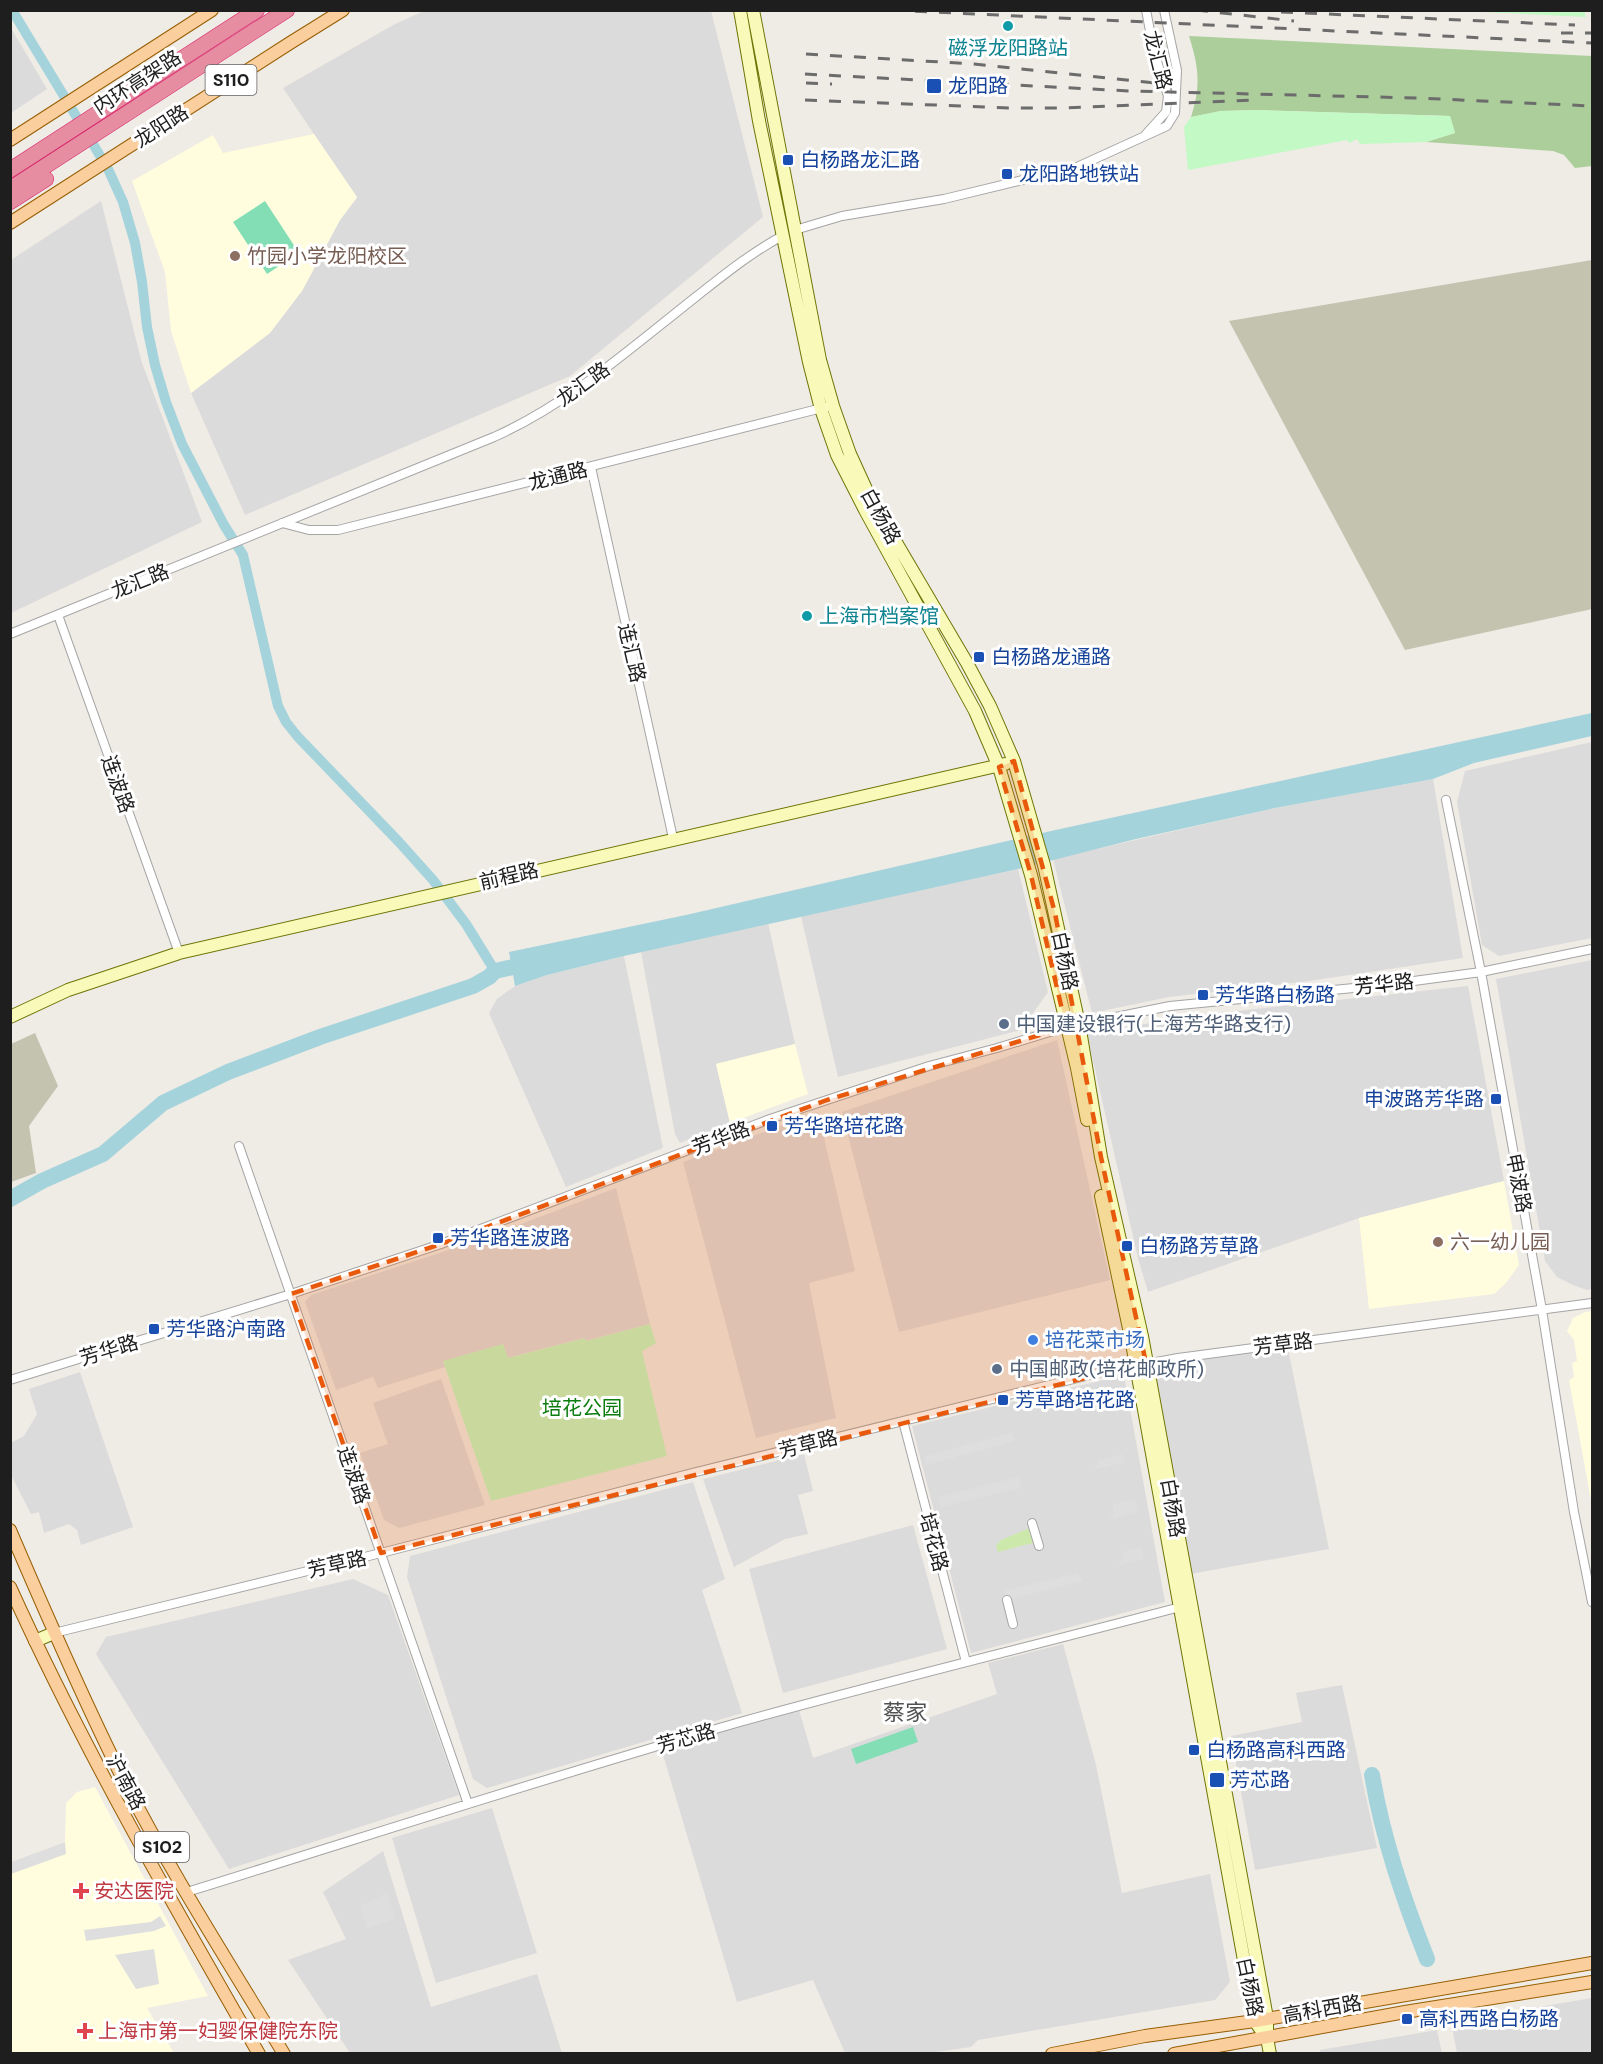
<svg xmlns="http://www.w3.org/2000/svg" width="1603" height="2064" viewBox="0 0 1603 2064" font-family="'DM Sans','Noto Sans SC',sans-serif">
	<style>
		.residential { fill: #dcdbdb }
		.education { fill: #fffdde }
		.construction { fill: #c4c3b0 }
		.grass { fill: #cce9ab }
		.forest { fill: #acce9a }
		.park { fill: #c2f9c4 }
		.pitch { fill: #83deb6 }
		.parking { fill: #dedede }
		.water { fill: #a5d3dc }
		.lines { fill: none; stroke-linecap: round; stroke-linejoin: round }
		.canal { stroke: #a5d3dc; stroke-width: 10 }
		.river { stroke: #a5d3dc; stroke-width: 16 }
		.street-casing { stroke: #a5a5a5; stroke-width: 10 }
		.secondary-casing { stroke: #6e7506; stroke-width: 14 }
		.primary-casing { stroke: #975e02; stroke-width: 14 }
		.highway-casing { stroke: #d9266c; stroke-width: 16 }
		.street { stroke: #fff; stroke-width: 8 }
		.secondary { stroke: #f9f9b9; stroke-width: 12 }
		.primary { stroke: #fbce9e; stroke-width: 12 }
		.highway { stroke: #e68da2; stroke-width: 15 }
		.rail { stroke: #6c6c6c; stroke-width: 3; stroke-dasharray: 12 12; stroke-linecap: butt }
		.marked { fill: #e8590c; fill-opacity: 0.2; stroke: #e8590c; stroke-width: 4.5; stroke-dasharray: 12 8; stroke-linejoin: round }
		.culture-dot { fill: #0f9aa8; stroke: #fff; stroke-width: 2 }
		.transit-dot { fill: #1a4fb4; stroke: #fff; stroke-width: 2 }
		.education-dot { fill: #8d6e63; stroke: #fff; stroke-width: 2 }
		.service-dot { fill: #5c6f8a; stroke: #fff; stroke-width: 2 }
		.shop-dot { fill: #3f7fe0; stroke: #fff; stroke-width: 2 }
		.health-dot { fill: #e0444e; stroke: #fff; stroke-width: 2 }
		.labels { text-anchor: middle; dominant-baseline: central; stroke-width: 6; stroke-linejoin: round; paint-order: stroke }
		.shield { fill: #fff; stroke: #626262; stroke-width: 1.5 }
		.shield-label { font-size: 18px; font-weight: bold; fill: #1e1e1e }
		.culture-label { font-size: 20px; fill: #0d838f; stroke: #fff }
		.street-label { font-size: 20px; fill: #1e1e1e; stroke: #fff }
		.transit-label { font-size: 20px; fill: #164399; stroke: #fff; text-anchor: start }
		.education-label { font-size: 20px; fill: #785e54; stroke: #fff; text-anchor: start }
		.service-label { font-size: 20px; fill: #4e5e75; stroke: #fff; text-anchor: start }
		.shop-label { font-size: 20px; fill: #366cbe; stroke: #fff; text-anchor: start }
		.park-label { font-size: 20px; fill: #0d7c10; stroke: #fff }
		.health-label { font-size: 20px; fill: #be3a42; stroke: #fff; text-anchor: start }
		.quarter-label { font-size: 22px; fill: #515151; stroke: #fff }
	</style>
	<rect width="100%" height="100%" fill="#efebe5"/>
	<path class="residential" d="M 424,11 L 711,11 L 763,217 L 570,376 L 245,515 L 191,393 L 219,372 L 302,291 L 340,220 L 357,198 L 283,88 L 395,24 Z
		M 11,28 L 47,89 L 11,113 L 10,113 Z
		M 101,201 L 142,363 L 202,522 L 11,613 L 11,260 Z
		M 1592,742 L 1592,938 L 1499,956 L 1482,945 L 1457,802 L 1465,771 Z
		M 1433,779 L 1463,958 L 1309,981 L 1169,997 L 1092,1013 L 1053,859 L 1275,808 Z
		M 1018,869 L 1048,992 L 1021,1030 L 838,1077 L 801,916 Z
		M 768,923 L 795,1044 L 716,1064 L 730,1123 L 680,1143 L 675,1134 L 641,952 Z
		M 624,956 L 663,1148 L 566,1187 L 489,1013 L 497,999 L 515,986 L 547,975 Z
		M 1592,960 L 1592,1289 L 1587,1290 L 1573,1285 L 1557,1277 L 1545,1261 L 1496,979 Z
		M 1468,986 L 1504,1181 L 1359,1218 L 1148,1292 L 1138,1258 L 1087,1034 L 1190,1016 Z
		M 1057,1040 L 1110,1280 L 899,1332 L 842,1112 Z
		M 818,1112 L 855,1271 L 809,1283 L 836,1418 L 756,1438 L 683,1162 Z
		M 616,1188 L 650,1324 L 585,1341 L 584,1338 L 507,1358 L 503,1344 L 443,1362 L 445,1367 L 378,1388 L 373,1377 L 336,1390 L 305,1302 L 311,1295 L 476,1241 Z
		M 1287,1344 L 1329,1549 L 1185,1575 L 1146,1363 Z
		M 80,1372 L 133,1527 L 81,1545 L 77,1530 L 69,1524 L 44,1533 L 39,1512 L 31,1514 L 10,1473 L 11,1443 L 24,1436 L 37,1414 L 29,1389 Z
		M 1124,1375 L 1165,1602 L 971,1653 L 912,1426 Z
		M 441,1379 L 485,1505 L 399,1528 L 384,1520 L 360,1453 L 388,1444 L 373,1403 Z
		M 804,1454 L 813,1491 L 798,1495 L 808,1534 L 785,1539 L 734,1567 L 703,1479 Z
		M 693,1482 L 725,1579 L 702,1590 L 742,1713 L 487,1788 L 473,1779 L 407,1577 L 410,1556 Z
		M 913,1525 L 947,1649 L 783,1693 L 749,1569 Z
		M 353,1579 L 388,1595 L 459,1795 L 229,1869 L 96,1654 L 106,1637 Z
		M 1063,1644 L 1096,1765 L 1122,1893 L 1210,1874 L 1230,1982 L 1215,2000 L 978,2040 L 971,2047 L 921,2054 L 845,2053 L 813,1980 L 737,2002 L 661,1748 L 799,1710 L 813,1758 L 997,1694 L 988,1663 Z
		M 1342,1685 L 1377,1848 L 1255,1870 L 1231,1736 L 1302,1722 L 1296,1693 Z
		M 492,1808 L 537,1953 L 436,1983 L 392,1838 Z
		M 383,1851 L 431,2007 L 537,1974 L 562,2053 L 350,2053 L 288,1960 L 346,1939 L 323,1892 Z
		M 1592,1998 L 1592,2053 L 1457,2053 L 1451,2022 Z
		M 1437,2030 L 1442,2053 L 1321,2054 L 1320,2050 Z"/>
	<path class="education" d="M 314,134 L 357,197 L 340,220 L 302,291 L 270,333 L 191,393 L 171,331 L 165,272 L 132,181 L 213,135 L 223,153 Z
		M 795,1044 L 808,1094 L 730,1123 L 716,1064 Z
		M 1504,1181 L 1519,1265 L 1506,1283 L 1494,1294 L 1369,1309 L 1359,1218 Z
		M 1592,1311 L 1592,1506 L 1569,1380 L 1574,1377 L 1572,1363 L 1577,1361 L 1574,1340 L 1567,1331 L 1573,1318 L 1585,1312 Z
		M 95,1787 L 208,1996 L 147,2008 L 174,2053 L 11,2054 L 11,1862 L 65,1842 L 66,1803 L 77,1792 Z"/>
	<path class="construction" d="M 1592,260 L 1592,609 L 1405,650 L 1229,321 Z
		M 35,1033 L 58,1086 L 29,1126 L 36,1173 L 11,1182 L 11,1044 Z"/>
	<path class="grass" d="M 1030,1528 L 1033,1543 L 998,1552 L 996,1546 L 1001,1540 Z"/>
	<path class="forest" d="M 1189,36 L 1592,56 L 1592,166 L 1575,168 L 1564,155 L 1553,151 L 1426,142 L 1455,133 L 1450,116 L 1258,110 L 1221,111 L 1191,117 C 1201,85 1199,68 1189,36 Z"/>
	<path class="park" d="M 1461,11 L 1584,11 L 1586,17 Z
		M 1258,110 L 1450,116 L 1455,133 L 1426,142 L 1360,144 L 1357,139 L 1349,143 L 1347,140 L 1188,170 L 1184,127 L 1191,117 L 1221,111 Z
		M 650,1324 L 656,1343 L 642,1351 L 667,1456 L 491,1501 L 443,1361 L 503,1344 L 508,1358 L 585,1338 L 586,1341 Z"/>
	<path class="pitch" d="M 265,201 L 299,253 L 267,274 L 233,222 Z
		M 913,1727 L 918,1742 L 856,1764 L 851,1749 Z"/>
	<path class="parking" d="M 1012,1433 L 1015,1441 L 926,1465 L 924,1456 Z
		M 1123,1454 L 1124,1462 L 1094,1470 L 1099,1460 Z
		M 1019,1477 L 1021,1488 L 941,1507 L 937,1497 Z
		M 1135,1499 L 1138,1512 L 1109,1520 L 1114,1514 L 1113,1504 Z
		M 1142,1547 L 1143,1559 L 1118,1565 L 1122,1559 L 1122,1552 Z
		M 1077,1573 L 1083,1581 L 1007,1600 L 1004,1591 Z
		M 65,1842 L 66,1854 L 11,1874 L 11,1862 Z
		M 387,1893 L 395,1919 L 367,1928 L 360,1906 Z
		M 160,1916 L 166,1926 L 154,1931 L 86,1941 L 84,1930 L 151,1922 Z
		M 154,1949 L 159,1984 L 136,1989 L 115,1955 Z"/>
	<path class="water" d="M 1592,713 L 1592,736 L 1474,763 L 1433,779 L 1275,808 L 1136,839 L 1018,869 L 624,956 L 547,975 L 515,986 L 509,952 L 686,915 L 1051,831 Z"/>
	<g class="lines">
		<path class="canal" d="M 12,10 L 108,169 L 123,202 L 135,243 L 142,282 L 147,327 L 155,365 L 166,402 L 182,444 L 224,525 L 243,555 L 278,706 L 286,722 L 298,737 L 399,842 L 433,880 L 466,924 L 495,971"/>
		<path class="river" d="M 10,1199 L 42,1181 L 103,1154 L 163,1103 L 228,1072 L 320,1037 L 473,986 L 489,977 L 495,971 L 531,963
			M 1372,1775 C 1383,1839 1403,1898 1427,1959"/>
		<g class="street-casing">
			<path id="street" d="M 1146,10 L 1154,52 L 1168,96 L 1166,112 L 1146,134
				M 795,230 L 842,216 L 944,199 L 1077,167 L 1167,126 L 1175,113 L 1177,70 L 1164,10
				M 591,467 L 673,838
				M 282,523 L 309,530 L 338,530 L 826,407
				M 58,615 L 179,953
				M 10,634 L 494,437 C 570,403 632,347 697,296 C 725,274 752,252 784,235
				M 1446,800 L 1481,972 L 1542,1310 L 1574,1512 L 1592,1602
				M 239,1146 L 468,1804
				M 10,1380 L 291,1294 L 441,1244 L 770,1119 L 929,1066 L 997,1048 L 1066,1027 L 1170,1006 L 1384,985 L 1481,972 L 1592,949
				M 903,1421 L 966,1662
				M 1032,1523 L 1039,1546
				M 1007,1600 L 1013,1624
				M 54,1633 L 381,1553 L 692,1473 L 1102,1372 L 1178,1358 L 1592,1303
				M 187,1892 C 371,1835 554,1775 740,1722 C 887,1681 1036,1645 1184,1606"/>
		</g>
		<g class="secondary-casing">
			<path id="secondary" d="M 740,10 L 759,121 L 809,362 L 821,409 L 837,455 L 865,510 L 975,711 L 999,767 L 1031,875 L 1077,1068 L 1087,1120
				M 753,10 L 820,360 L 833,406 L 850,454 L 871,500 L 967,663 L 990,706 L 1014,761 L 1044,865 L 1079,1024 L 1101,1157 L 1142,1336 L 1267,2018 L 1267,2038 L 1270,2054
				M 10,1017 L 68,990 L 179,953 L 1005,764
				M 1101,1196 L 1131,1338 L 1255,2021 L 1261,2030
				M 35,1641 L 54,1633"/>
		</g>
		<g class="primary-casing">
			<path id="primary" d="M 10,140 L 212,10
				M 10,223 L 290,43 L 343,10
				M 10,1530 C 46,1614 82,1697 123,1779 C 171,1873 229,1963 284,2054
				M 10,1587 C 83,1748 171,1901 259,2054
				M 1052,2054 L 1145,2036 L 1255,2021 L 1592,1963
				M 1174,2054 L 1405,2012 L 1592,1982"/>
		</g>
		<g class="highway-casing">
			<path id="highway" d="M 10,170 L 257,10
				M 10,189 L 287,10
				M 10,202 L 46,179"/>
		</g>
		<use href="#street" class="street"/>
		<use href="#secondary" class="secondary"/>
		<use href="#primary" class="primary"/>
		<use href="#highway" class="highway"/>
		<path class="rail" d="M 891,10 L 1592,43
			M 1196,10 L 1294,21
			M 1281,12 L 1575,25
			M 1561,33 L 1592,33
			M 806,54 L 974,64 L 1164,84
			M 805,74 L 1129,91 L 1418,98 L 1592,106
			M 806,83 L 832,84
			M 805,100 L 1011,108 L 1065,108 L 1252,100"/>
	</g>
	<path class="marked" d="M 1014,761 L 1055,913 L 1101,1157 L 1146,1363 L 381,1553 L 291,1294 L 441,1244 L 827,1100 L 1066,1027 L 1031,875 L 999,767 Z"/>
	<g class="culture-dot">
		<circle cx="1008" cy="26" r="6"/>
		<circle cx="807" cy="616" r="6"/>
	</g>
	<g class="transit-dot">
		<rect x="926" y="78" width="16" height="16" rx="3"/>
		<rect x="782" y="154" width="12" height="12" rx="3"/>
		<rect x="1001" y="168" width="12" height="12" rx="3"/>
		<rect x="973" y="651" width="12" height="12" rx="3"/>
		<rect x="1197" y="989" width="12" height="12" rx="3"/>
		<rect x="1490" y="1093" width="12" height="12" rx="3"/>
		<rect x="766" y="1120" width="12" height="12" rx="3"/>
		<rect x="432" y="1232" width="12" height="12" rx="3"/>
		<rect x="1121" y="1240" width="12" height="12" rx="3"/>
		<rect x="148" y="1323" width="12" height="12" rx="3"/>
		<rect x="997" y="1394" width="12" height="12" rx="3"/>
		<rect x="1188" y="1744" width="12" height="12" rx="3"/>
		<rect x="1209" y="1772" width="16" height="16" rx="3"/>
		<rect x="1401" y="2013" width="12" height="12" rx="3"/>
	</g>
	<g class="education-dot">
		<circle cx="235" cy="256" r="6"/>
		<circle cx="1438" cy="1242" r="6"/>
	</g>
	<g class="service-dot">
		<circle cx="1004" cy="1024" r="6"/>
		<circle cx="997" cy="1369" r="6"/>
	</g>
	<circle class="shop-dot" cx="1033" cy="1340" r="6"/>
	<g class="health-dot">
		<path d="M78 1882h6v6h6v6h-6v6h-6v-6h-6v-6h6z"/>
		<path d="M82 2022h6v6h6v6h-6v6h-6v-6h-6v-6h6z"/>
	</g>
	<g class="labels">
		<g class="shield">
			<rect x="205.5" y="65" width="51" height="30" rx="4.5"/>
			<rect x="135" y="1832" width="54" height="30" rx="4.5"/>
		</g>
		<g class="shield-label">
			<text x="231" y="80">S110</text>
			<text x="162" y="1847">S102</text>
		</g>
		<g class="culture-label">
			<text x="1008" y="48">磁浮龙阳路站</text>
			<text x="819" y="616" text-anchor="start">上海市档案馆</text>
		</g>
		<g class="street-label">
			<text transform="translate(1158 60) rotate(76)">龙汇路</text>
			<text transform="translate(137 82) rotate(-33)">内环高架路</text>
			<text transform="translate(161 126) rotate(-33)">龙阳路</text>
			<text transform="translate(583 384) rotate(-36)">龙汇路</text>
			<text transform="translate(558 476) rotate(-14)">龙通路</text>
			<text transform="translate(881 516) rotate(61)">白杨路</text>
			<text transform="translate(140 581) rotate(-22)">龙汇路</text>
			<text transform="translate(632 653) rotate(77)">连汇路</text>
			<text transform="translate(118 784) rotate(70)">连波路</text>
			<text transform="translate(509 876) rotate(-13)">前程路</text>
			<text transform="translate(1065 961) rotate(78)">白杨路</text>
			<text transform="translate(1384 984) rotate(-6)">芳华路</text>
			<text transform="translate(721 1138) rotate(-21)">芳华路</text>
			<text transform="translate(1519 1183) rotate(79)">申波路</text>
			<text transform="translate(1283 1344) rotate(-7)">芳草路</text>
			<text transform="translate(109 1350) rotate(-17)">芳华路</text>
			<text transform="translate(808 1444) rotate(-14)">芳草路</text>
			<text transform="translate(354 1475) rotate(71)">连波路</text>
			<text transform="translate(1173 1508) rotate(80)">白杨路</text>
			<text transform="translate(934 1542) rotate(75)">培花路</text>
			<text transform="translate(337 1564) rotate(-13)">芳草路</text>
			<text transform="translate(686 1738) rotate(-16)">芳芯路</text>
			<text transform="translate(126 1782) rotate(62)">沪南路</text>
			<text transform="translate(1250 1987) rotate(78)">白杨路</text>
			<text transform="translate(1322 2009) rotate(-10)">高科西路</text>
		</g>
		<g class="transit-label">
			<text x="948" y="86">龙阳路</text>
			<text x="800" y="160">白杨路龙汇路</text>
			<text x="1019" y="174">龙阳路地铁站</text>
			<text x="991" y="657">白杨路龙通路</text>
			<text x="1215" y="995">芳华路白杨路</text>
			<text x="1484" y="1099" text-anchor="end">申波路芳华路</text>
			<text x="784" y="1126">芳华路培花路</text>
			<text x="450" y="1238">芳华路连波路</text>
			<text x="1139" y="1246">白杨路芳草路</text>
			<text x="166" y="1329">芳华路沪南路</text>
			<text x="1015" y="1400">芳草路培花路</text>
			<text x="1206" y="1750">白杨路高科西路</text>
			<text x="1230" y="1780">芳芯路</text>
			<text x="1419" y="2019">高科西路白杨路</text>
		</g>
		<g class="education-label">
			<text x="247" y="256">竹园小学龙阳校区</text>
			<text x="1450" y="1242">六一幼儿园</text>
		</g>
		<g class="service-label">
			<text x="1016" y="1024">中国建设银行(上海芳华路支行)</text>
			<text x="1009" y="1369">中国邮政(培花邮政所)</text>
		</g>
		<g class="shop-label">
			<text x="1045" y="1340">培花菜市场</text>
		</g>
		<g class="park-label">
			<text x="582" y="1408">培花公园</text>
		</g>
		<g class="health-label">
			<text x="94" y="1891">安达医院</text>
			<text x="98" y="2031">上海市第一妇婴保健院东院</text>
		</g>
		<g class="quarter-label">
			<text x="905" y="1712">蔡家</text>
		</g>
	</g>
	<rect width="1603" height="2064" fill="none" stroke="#1e1e1e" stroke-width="24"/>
</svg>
